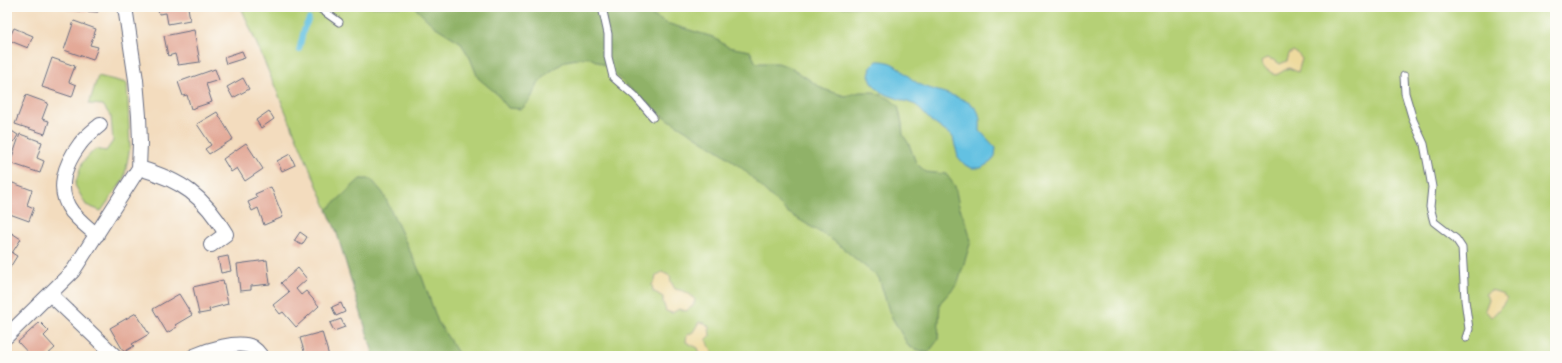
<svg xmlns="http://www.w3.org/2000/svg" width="1562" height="363" viewBox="0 0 1562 363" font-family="'Patrick Hand',sans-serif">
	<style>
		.green { fill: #b5d076; stroke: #68806a }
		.forest { fill: #90b267; stroke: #567062 }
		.sand { fill: #eeda9e; stroke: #84847e }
		.water { fill: #64c1e2; stroke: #4078a0 }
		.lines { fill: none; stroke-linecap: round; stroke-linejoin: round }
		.stream { stroke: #64c1e2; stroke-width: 5.5 }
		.building { fill: #e3a997 }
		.service-casing { stroke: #676c80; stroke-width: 9 }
		.minor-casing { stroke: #676c80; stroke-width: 16 }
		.service { stroke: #fff; stroke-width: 7 }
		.minor { stroke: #fff; stroke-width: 14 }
	</style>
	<rect width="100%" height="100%" fill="#fdfcf7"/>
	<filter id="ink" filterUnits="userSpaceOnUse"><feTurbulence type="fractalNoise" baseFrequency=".025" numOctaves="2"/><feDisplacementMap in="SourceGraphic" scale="8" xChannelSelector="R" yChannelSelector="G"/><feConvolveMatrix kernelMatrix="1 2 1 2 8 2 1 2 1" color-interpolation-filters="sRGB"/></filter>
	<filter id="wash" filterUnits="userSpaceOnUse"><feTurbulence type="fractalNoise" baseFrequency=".012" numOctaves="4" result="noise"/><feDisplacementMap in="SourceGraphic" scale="16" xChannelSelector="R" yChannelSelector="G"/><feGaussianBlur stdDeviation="0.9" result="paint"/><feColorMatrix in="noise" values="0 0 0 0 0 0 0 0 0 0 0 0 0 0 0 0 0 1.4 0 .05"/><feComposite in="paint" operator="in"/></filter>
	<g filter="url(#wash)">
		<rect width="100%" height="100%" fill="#f3dcbe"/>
		<path class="green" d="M 241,7 L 1555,7 L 1555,356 L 374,356 L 336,230 Z
			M 98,76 L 127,83 L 130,147 L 124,179 L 101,211 L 86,205 L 75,185 L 82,163 L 95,149 L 106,151 L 113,141 L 111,117 L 103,105 L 89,104 Z"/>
		<path class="forest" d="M 415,7 L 637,7 L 666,23 L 713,37 L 728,47 L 750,51 L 756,63 L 778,63 L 792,68 L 823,89 L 845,96 L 860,92 L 874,92 L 890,99 L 898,106 L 902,123 L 903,135 L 909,144 L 916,163 L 926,172 L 946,174 L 955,186 L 959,206 L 967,226 L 971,241 L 958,283 L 940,303 L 938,340 L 928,353 L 909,347 L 890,314 L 879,278 L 834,241 L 787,212 L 743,169 L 722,153 L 663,116 L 625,84 L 608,67 L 588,57 L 566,61 L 548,73 L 538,84 L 530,100 L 522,109 L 508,108 L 497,94 L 478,78 L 470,58 L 460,42 L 434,26 L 417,10 Z
			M 360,179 L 371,179 L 383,193 L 422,277 L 438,322 L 460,356 L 374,356 L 336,230 L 327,210 Z"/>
		<path class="sand" d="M 1293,51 L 1298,54 L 1302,59 L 1298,72 L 1289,68 C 1283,70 1280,74 1275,75 L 1263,67 L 1261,62 L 1266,58 L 1274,60 L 1280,64 L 1287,61 L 1289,54 Z
			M 662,272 L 670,276 L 671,282 L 675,289 C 684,291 690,293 695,300 L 693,306 L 686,311 L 679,309 L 672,313 L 666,311 L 663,302 L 663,297 L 653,291 L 652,284 L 655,281 L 656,276 Z
			M 1491,290 L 1501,293 L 1507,298 C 1504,303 1495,315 1491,317 L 1485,310 L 1489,299 L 1485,294 Z
			M 699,322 L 705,323 L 709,327 L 710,336 L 706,340 L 713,352 L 713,356 L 701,356 L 698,348 L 686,342 L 687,335 L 693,332 Z"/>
		<path class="water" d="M 877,61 C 898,60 903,75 919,84 C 934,92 968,96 977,110 C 981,116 980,125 980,131 L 996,148 L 995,156 L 991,162 L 981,168 L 972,168 L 965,165 L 958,157 L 953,137 L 931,121 L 916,105 L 882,93 L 873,84 L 869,75 L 871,67 Z"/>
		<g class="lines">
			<path class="stream" d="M 299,50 L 304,29 L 309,19"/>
		</g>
		<g id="blocks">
			<path class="building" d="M 67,7 L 98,7 L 98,12 L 67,10 Z
				M 157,7 L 188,7 L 190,20 L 168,24 L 166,13 L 159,14 Z
				M 74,21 L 96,29 L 90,45 L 98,47 L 93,60 L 64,50 Z
				M 14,28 L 33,36 L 28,48 L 8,40 Z
				M 194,30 L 200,62 L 178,65 L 175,54 L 168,56 L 164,36 Z
				M 242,51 L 245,58 L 226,64 L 224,57 Z
				M 52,58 L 75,66 L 69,82 L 76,85 L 72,97 L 42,87 Z
				M 215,69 L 219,80 L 206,84 L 212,102 L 191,109 L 187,95 L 183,96 L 178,82 Z
				M 243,78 L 249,89 L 233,98 L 227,87 Z
				M 26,95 L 48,103 L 42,119 L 49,121 L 45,134 L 15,124 Z
				M 269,111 L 274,119 L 261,128 L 256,120 Z
				M 217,112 L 233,139 L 209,154 L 205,149 L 211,145 L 197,124 Z
				M 10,130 L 18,135 L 14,142 L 7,138 Z
				M 20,134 L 42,142 L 37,158 L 44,161 L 40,173 L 10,163 Z
				M 246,143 L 263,169 L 245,181 L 237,168 L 231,172 L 223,159 Z
				M 290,154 L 295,165 L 282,171 L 277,161 Z
				M 10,182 L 32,190 L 27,205 L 34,208 L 29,221 L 7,213 L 7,191 Z
				M 271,187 L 283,217 L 264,225 L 258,208 L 252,211 L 248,202 L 257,198 L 255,194 Z
				M 7,230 L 21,239 L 12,253 L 17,256 L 9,269 L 7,267 Z
				M 300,232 L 307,237 L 302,245 L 294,241 Z
				M 228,256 L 231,271 L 221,273 L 218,258 Z
				M 267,260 L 270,284 L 251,286 L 251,290 L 240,291 L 237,264 Z
				M 298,268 L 307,279 L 296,289 L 301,295 L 306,291 L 319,306 L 296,327 L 283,312 L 280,314 L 273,305 L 289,292 L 281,283 Z
				M 223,280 L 228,304 L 209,309 L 210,312 L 199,314 L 193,287 Z
				M 179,294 L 192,315 L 175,325 L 177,327 L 167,333 L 153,309 Z
				M 341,303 L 345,312 L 336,316 L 332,307 Z
				M 136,313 L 149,334 L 132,344 L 134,346 L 124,352 L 110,328 Z
				M 341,319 L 345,327 L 334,331 L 330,323 Z
				M 40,322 L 49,331 L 44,336 L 55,348 L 46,356 L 31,356 L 18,342 Z
				M 322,332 L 329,356 L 300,356 L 305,354 L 300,338 Z"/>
		</g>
	</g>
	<g filter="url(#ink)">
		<use href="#blocks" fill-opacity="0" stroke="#676c80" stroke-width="1"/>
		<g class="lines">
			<g class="service-casing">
				<path id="service" d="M 318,7 L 339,22
					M 602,7 L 608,34 L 608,57 L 613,77 L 635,96 L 653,117
					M 1404,76 L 1405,93 L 1413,120 L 1424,144 L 1428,165 L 1432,187 L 1430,207 L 1434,222 L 1456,239 L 1462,248 L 1465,300 L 1469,329 L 1466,338"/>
			</g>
			<g class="minor-casing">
				<path id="minor" d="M 139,168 C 181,180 204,196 226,234 L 211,245
					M 97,235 C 88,228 79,220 72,212 C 55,190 65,164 80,144 C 85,137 93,131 100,125
					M 50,294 L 115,356
					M 7,336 L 73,271 L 139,168 L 140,143 L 139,116 L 136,80 L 125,7
					M 194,356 C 208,350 238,340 252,347 C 255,349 259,353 261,356"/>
			</g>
			<use href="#service" class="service"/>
			<use href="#minor" class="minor"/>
		</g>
	</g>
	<rect width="1562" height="363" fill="none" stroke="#fdfcf7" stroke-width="24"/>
</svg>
